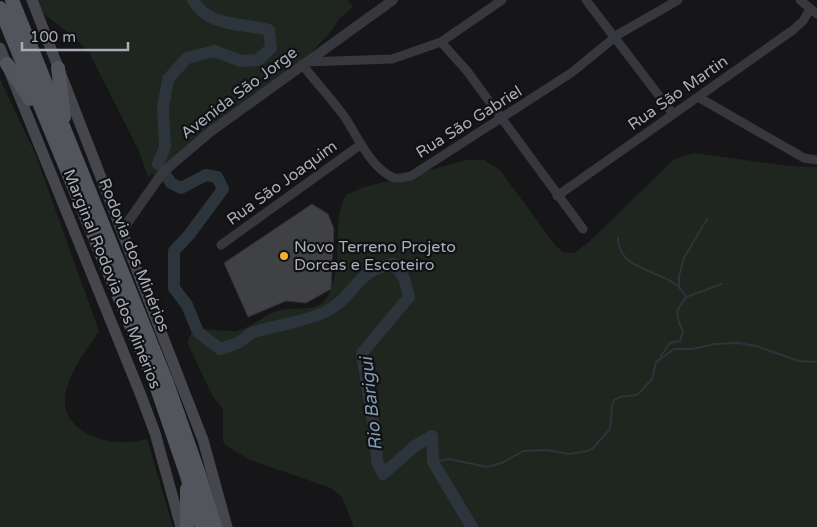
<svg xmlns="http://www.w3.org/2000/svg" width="817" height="527" viewBox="0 0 817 527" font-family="'Varela Round',sans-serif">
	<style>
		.green { fill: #1e261f }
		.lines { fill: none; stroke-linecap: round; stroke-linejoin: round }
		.stream { stroke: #2c353c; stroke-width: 2 }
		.river { stroke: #2c353c; stroke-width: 12 }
		.building { fill: #404145; stroke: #303034 }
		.minor { stroke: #37383d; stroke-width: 9 }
		.tertiary { stroke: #37383d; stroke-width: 10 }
		.secondary { stroke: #45474d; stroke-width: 11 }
		.primary { stroke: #53555c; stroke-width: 14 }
		.poi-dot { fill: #f2b134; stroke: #111113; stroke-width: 2 }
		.labels { text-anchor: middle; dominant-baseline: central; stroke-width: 4.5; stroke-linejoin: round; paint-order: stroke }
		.street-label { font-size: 16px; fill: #a8adb8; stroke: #111113 }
		.poi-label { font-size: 16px; fill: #a8adb8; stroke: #111113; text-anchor: start }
		.water-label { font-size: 18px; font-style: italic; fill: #7f9bb3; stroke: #111113 }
	</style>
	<rect width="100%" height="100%" fill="#161618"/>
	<path class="green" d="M 26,0 L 348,0 L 353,7 L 339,19 L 329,34 L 312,52 L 206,135 L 174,170 L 159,178 L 152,174 L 148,177 L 139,151 L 90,54 L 77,40 Z
		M 0,79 L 35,153 L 99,331 C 79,361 40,409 88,434 C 109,444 125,444 147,439 L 173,527 L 0,527 Z
		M 693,153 L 790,166 L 817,167 L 817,527 L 354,527 L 342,497 L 331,488 L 250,460 L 225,445 L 223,441 L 223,409 L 213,397 L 187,342 L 192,332 C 206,326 219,332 234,331 C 249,329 259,319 272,313 C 301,300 325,325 335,274 C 341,249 333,217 346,195 L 361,188 L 467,160 L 484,160 L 500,170 L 555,245 L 563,252 L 574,253 L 590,241 L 674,159 Z"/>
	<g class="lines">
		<path class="stream" d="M 618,238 C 618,275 673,268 686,297
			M 679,288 L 679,276 L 684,258 L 707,219
			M 661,356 L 670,343 L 680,341 L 683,331 L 679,323 L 677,311 L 686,297 L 722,284
			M 433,462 L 449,459 L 487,467 L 502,463 L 523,451 L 546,450 L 570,454 L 587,451 L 592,449 L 610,429 L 612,406 L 614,400 L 620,397 L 637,395 L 652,379 L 656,362 L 674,349 L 692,349 L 715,344 L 738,343 L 756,346 L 799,361 L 817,362"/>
		<path class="river" d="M 158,164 L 165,147 L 163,108 L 168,79 L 187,58 L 214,51 L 241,61 L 258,60 L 271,48 L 269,30 C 241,23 208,27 193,0
			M 167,177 L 171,183 L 181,188 L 206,175 L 217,177 L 223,189 L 189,235 L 174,251 L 174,288 L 187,305 L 198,332 L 220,349 C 227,347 234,345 241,341 C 245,338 249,334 254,332 C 277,325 305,322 327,311 C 357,295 355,269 394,264 L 404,278 L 409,297 L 362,353 L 376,440 L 377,461 L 383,474 L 415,446 L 432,436 L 433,462 L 472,527"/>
	</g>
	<path class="building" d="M 312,204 L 328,214 L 334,229 L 331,289 L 306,303 L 286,301 L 248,317 L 224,263 Z"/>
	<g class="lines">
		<path class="minor" d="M 586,0 L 673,114
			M 800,0 L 817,14
			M 441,42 L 467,71 L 583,229
			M 306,62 L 392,59 L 441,42 L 502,0
			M 302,64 C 316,83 333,100 346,119 C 359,139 370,166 392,177 C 398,180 405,177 411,176 L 571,73 L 619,34 L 678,0
			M 698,97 L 804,158 L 817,160
			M 557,196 L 793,30 L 803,21 L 810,9
			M 221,245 L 360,145"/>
		<path class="tertiary" d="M 123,229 L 163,172 L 210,132 L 393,0"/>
		<path class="secondary" d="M 32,0 L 203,440 L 227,527
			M 0,48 L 140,393 L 155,433 L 181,527"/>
		<path class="primary" d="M 12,0 L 167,383 L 199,474 L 215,527
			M 0,8 L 157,388 L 187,476 L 202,527
			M 7,64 L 30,99
			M 58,68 L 64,117
			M 187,527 L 187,489"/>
	</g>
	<circle class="poi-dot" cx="284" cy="256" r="5"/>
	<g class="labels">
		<g class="street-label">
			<text transform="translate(239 93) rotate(-37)">Avenida São Jorge</text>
			<text transform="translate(678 93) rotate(-35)">Rua São Martin</text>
			<text transform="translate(469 122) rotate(-32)">Rua São Gabriel</text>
			<text transform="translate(282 183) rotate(-36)">Rua São Joaquim</text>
			<text transform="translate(134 255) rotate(68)">Rodovia dos Minérios</text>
			<text transform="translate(112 279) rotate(68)">Marginal Rodovia dos Minérios</text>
		</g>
		<g class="poi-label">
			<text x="294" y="247">Novo Terreno Projeto<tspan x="294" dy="18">Dorcas e Escoteiro</tspan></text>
		</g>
		<g class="water-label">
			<text transform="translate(371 404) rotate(-96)">Rio Barigui</text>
		</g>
	</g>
	<path d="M22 42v8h106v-8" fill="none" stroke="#a8adb8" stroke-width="2.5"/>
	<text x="30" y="42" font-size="15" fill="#a8adb8" stroke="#111113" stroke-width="4" paint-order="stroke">100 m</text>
</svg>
